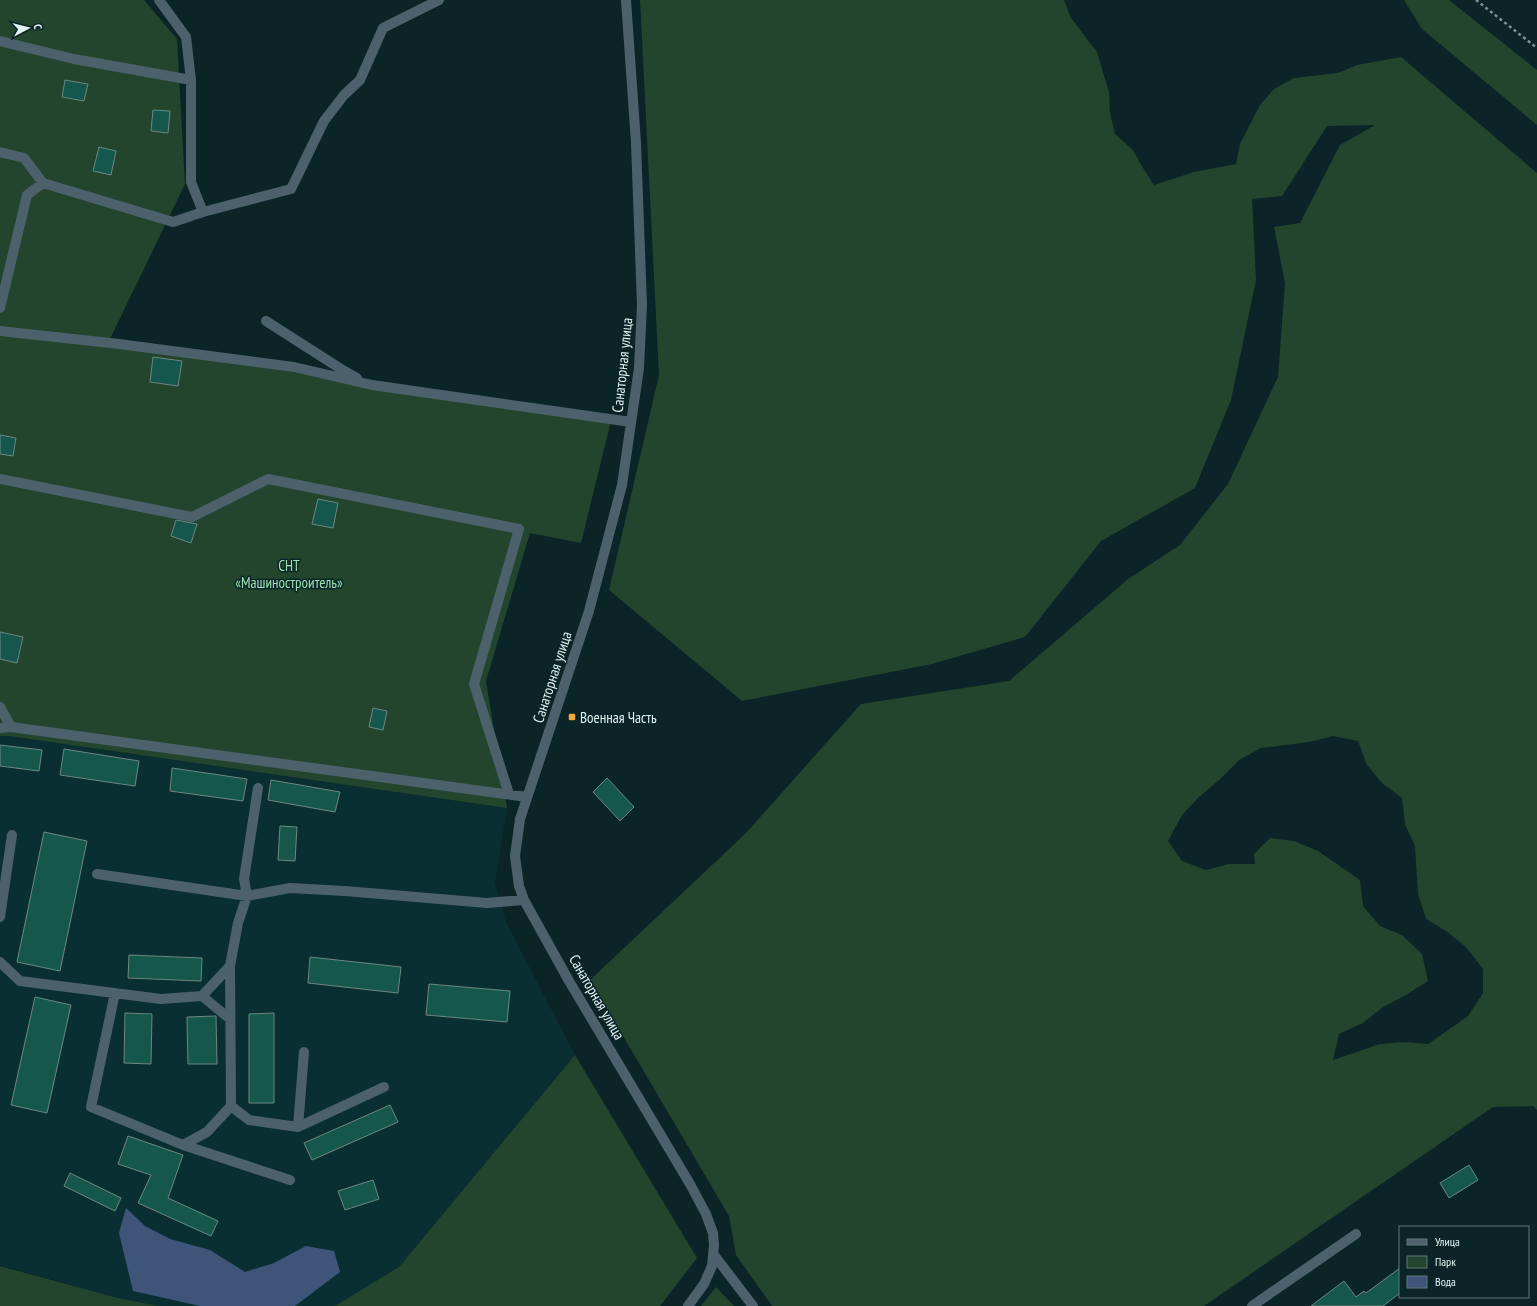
<svg xmlns="http://www.w3.org/2000/svg" width="1537" height="1306" viewBox="0 0 1537 1306" font-family="'PT Sans Narrow',sans-serif">
	<style>
		.built { fill: #0a2f33 }
		.green { fill: #23452d; fill-rule: evenodd }
		.water { fill: #3e5579 }
		.building { fill: #15574c; stroke: #6d8781 }
		.lines { fill: none; stroke-linecap: round; stroke-linejoin: round }
		.path { stroke: #7e9294; stroke-width: 2.5; stroke-dasharray: 3 3; stroke-linecap: butt }
		.minor { stroke: #4d616c; stroke-width: 10 }
		.poi-dot { fill: #efa73e; stroke: #0a2427; stroke-width: 1.5 }
		.labels { text-anchor: middle; dominant-baseline: central; stroke-width: 3; stroke-linejoin: round; paint-order: stroke }
		.street-label { font-size: 15px; fill: #e2f1f2; stroke: #0a2427 }
		.park-label { font-size: 15px; fill: #9ee2b1; stroke: #0a2427 }
		.poi-label { font-size: 15px; fill: #e2f1f2; stroke: #0a2427; text-anchor: start }
	</style>
	<rect width="100%" height="100%" fill="#0a2427"/>
	<path class="built" d="M 0,736 L 9,736 L 507,808 L 495,882 L 506,922 L 575,1055 L 399,1267 L 335,1306 L 158,1306 L 118,1298 L 0,1265 Z"/>
	<path class="green" d="M 0,0 L 144,0 L 177,39 L 185,184 L 107,345 L 329,377 L 611,421 L 581,543 L 530,533 L 486,681 L 507,808 L 9,736 L 0,736 Z
		M 640,0 L 1064,0 L 1071,18 L 1097,52 L 1109,92 L 1110,113 L 1115,134 L 1133,150 L 1143,168 L 1154,185 L 1194,172 L 1236,164 L 1240,144 L 1260,105 L 1274,89 L 1294,78 L 1338,73 L 1357,65 L 1401,57 L 1537,173 L 1537,1110 L 1533,1106 L 1493,1107 L 1204,1306 L 772,1306 L 736,1255 L 729,1216 L 590,980 L 745,834 L 861,704 L 1009,681 L 1128,579 L 1180,545 L 1228,484 L 1278,377 L 1285,283 L 1274,227 L 1300,223 L 1340,145 L 1375,125 L 1327,126 L 1282,196 L 1252,199 L 1256,280 L 1231,400 L 1195,488 L 1101,541 L 1025,637 L 932,664 L 742,701 L 609,590 L 659,375 ZM 1333,736 L 1358,741 L 1367,765 L 1382,783 L 1402,798 L 1405,824 L 1415,846 L 1418,894 L 1426,919 L 1446,931 L 1466,947 L 1483,969 L 1483,993 L 1468,1016 L 1428,1044 L 1404,1042 L 1380,1044 L 1333,1060 L 1339,1034 L 1363,1023 L 1383,1007 L 1406,995 L 1428,981 L 1422,954 L 1402,935 L 1380,926 L 1363,906 L 1360,880 L 1318,851 L 1294,841 L 1270,838 L 1254,854 L 1255,864 L 1229,864 L 1206,870 L 1182,861 L 1168,841 L 1182,815 L 1199,797 L 1219,780 L 1239,760 L 1261,748 L 1309,742 Z
		M 1404,0 L 1449,0 L 1537,70 L 1537,125 L 1422,29 Z
		M 575,1055 L 697,1258 L 660,1306 L 335,1306 L 399,1267 Z
		M 0,1266 L 118,1298 L 158,1306 L 0,1306 Z
		M 716,1287 L 734,1306 L 701,1306 Z"/>
	<path class="water" d="M 126,1208 L 145,1226 L 170,1239 L 210,1250 L 245,1272 L 274,1263 L 306,1246 L 334,1251 L 340,1272 L 295,1306 L 200,1306 L 133,1291 L 119,1233 Z"/>
	<path class="building" d="M 65,80 L 88,84 L 84,101 L 62,97 Z
		M 153,110 L 170,111 L 168,133 L 151,131 Z
		M 99,147 L 116,151 L 111,175 L 93,171 Z
		M 153,357 L 182,361 L 178,386 L 150,382 Z
		M 0,435 L 16,438 L 13,456 L 0,454 Z
		M 318,499 L 338,503 L 333,528 L 312,524 Z
		M 176,520 L 197,524 L 191,543 L 171,536 Z
		M 0,632 L 23,637 L 17,663 L 0,659 Z
		M 373,708 L 387,711 L 383,730 L 369,727 Z
		M 0,745 L 42,750 L 39,771 L 0,766 Z
		M 64,749 L 139,761 L 135,786 L 60,775 Z
		M 172,768 L 247,779 L 243,801 L 170,791 Z
		M 607,778 L 634,807 L 620,821 L 593,792 Z
		M 271,780 L 340,792 L 335,812 L 268,800 Z
		M 280,826 L 297,827 L 295,861 L 278,860 Z
		M 44,832 L 87,841 L 60,971 L 17,962 Z
		M 129,955 L 202,958 L 201,981 L 128,978 Z
		M 310,957 L 401,967 L 398,993 L 308,983 Z
		M 429,984 L 510,991 L 507,1022 L 426,1015 Z
		M 35,997 L 71,1005 L 47,1113 L 11,1105 Z
		M 125,1013 L 152,1014 L 151,1064 L 124,1063 Z
		M 274,1013 L 274,1103 L 249,1103 L 249,1014 Z
		M 216,1016 L 217,1064 L 188,1064 L 187,1017 Z
		M 390,1105 L 398,1122 L 312,1160 L 304,1143 Z
		M 128,1136 L 183,1155 L 168,1198 L 218,1221 L 211,1236 L 138,1203 L 151,1175 L 118,1164 Z
		M 1469,1165 L 1478,1180 L 1449,1198 L 1440,1183 Z
		M 70,1173 L 121,1198 L 115,1211 L 64,1186 Z
		M 373,1180 L 379,1199 L 345,1210 L 338,1191 Z
		M 1400,1268 L 1400,1293 L 1383,1306 L 1311,1306 L 1344,1281 L 1356,1297 L 1364,1291 L 1366,1293 Z"/>
	<g class="lines">
		<path class="path" d="M 1476,0 L 1537,48"/>
		<path class="minor" d="M 159,0 L 186,37 L 191,80
			M 626,0 L 636,143 L 642,305 L 639,368 L 622,485 L 589,611 L 520,819 L 515,856 L 519,886 L 524,900 L 569,981 L 690,1184 L 706,1214 L 713,1233 L 714,1245 L 712,1266 L 704,1284 L 688,1306
			M 0,41 L 74,59 L 191,80 L 191,182 L 203,212
			M 0,152 L 24,158 L 43,183
			M 0,308 L 27,195 L 43,183 L 173,222 L 203,212 L 291,189 L 324,121 L 344,95 L 360,80 L 383,28 L 439,0
			M 266,321 L 341,369 L 357,378
			M 0,331 L 119,344 L 294,367 L 372,385 L 631,422
			M 0,479 L 192,517 L 268,479 L 519,529 L 474,684 L 509,794
			M 0,707 L 11,727 L 527,797
			M 0,728 L 11,727
			M 97,874 L 247,896 L 290,888 L 345,891 L 487,903 L 524,900
			M 0,917 L 12,835
			M 0,962 L 20,981 L 161,999 L 202,996 L 230,966 L 238,923 L 247,896 L 244,879 L 258,788
			M 230,966 L 231,1106 L 249,1120 L 298,1127 L 304,1052
			M 115,993 L 91,1107 L 183,1145 L 207,1132 L 231,1106
			M 202,996 L 230,1019
			M 298,1127 L 384,1087
			M 183,1145 L 290,1180
			M 714,1255 L 753,1306
			M 1252,1306 L 1356,1234"/>
	</g>
	<rect class="poi-dot" x="568" y="713" width="8" height="8" rx="2"/>
	<g class="labels">
		<g class="street-label">
			<text transform="translate(622 365) rotate(-84)">Санаторная улица</text>
			<text transform="translate(552 677) rotate(-72)">Санаторная улица</text>
			<text transform="translate(597 997) rotate(60)">Санаторная улица</text>
		</g>
		<g class="park-label">
			<text x="289" y="565">СНТ<tspan x="289" dy="17">«Машиностроитель»</tspan></text>
		</g>
		<g class="poi-label">
			<text x="580" y="717">Военная Часть</text>
		</g>
	</g>
	<rect x="1399" y="1226" width="130" height="72" fill="#0a2427" stroke="#607678"/>
	<rect x="1407" y="1239" width="20" height="6" fill="#4d616c" stroke="#607678"/>
	<text x="1435" y="1246" font-size="12" fill="#e2f1f2">Улица</text>
	<rect x="1407" y="1256" width="20" height="12" fill="#23452d" stroke="#607678"/>
	<text x="1435" y="1266" font-size="12" fill="#e2f1f2">Парк</text>
	<rect x="1407" y="1276" width="20" height="12" fill="#3e5579" stroke="#607678"/>
	<text x="1435" y="1286" font-size="12" fill="#e2f1f2">Вода</text>
	<g transform="translate(28 28) rotate(83)" stroke="#0a2427" stroke-width="3" paint-order="stroke">
	<path d="M0-3L7 15L0 10L-7 15Z" fill="#e2f1f2"/>
	<text y="-6" font-size="11" font-weight="bold" text-anchor="middle" fill="#e2f1f2">С</text>
	</g>
</svg>
